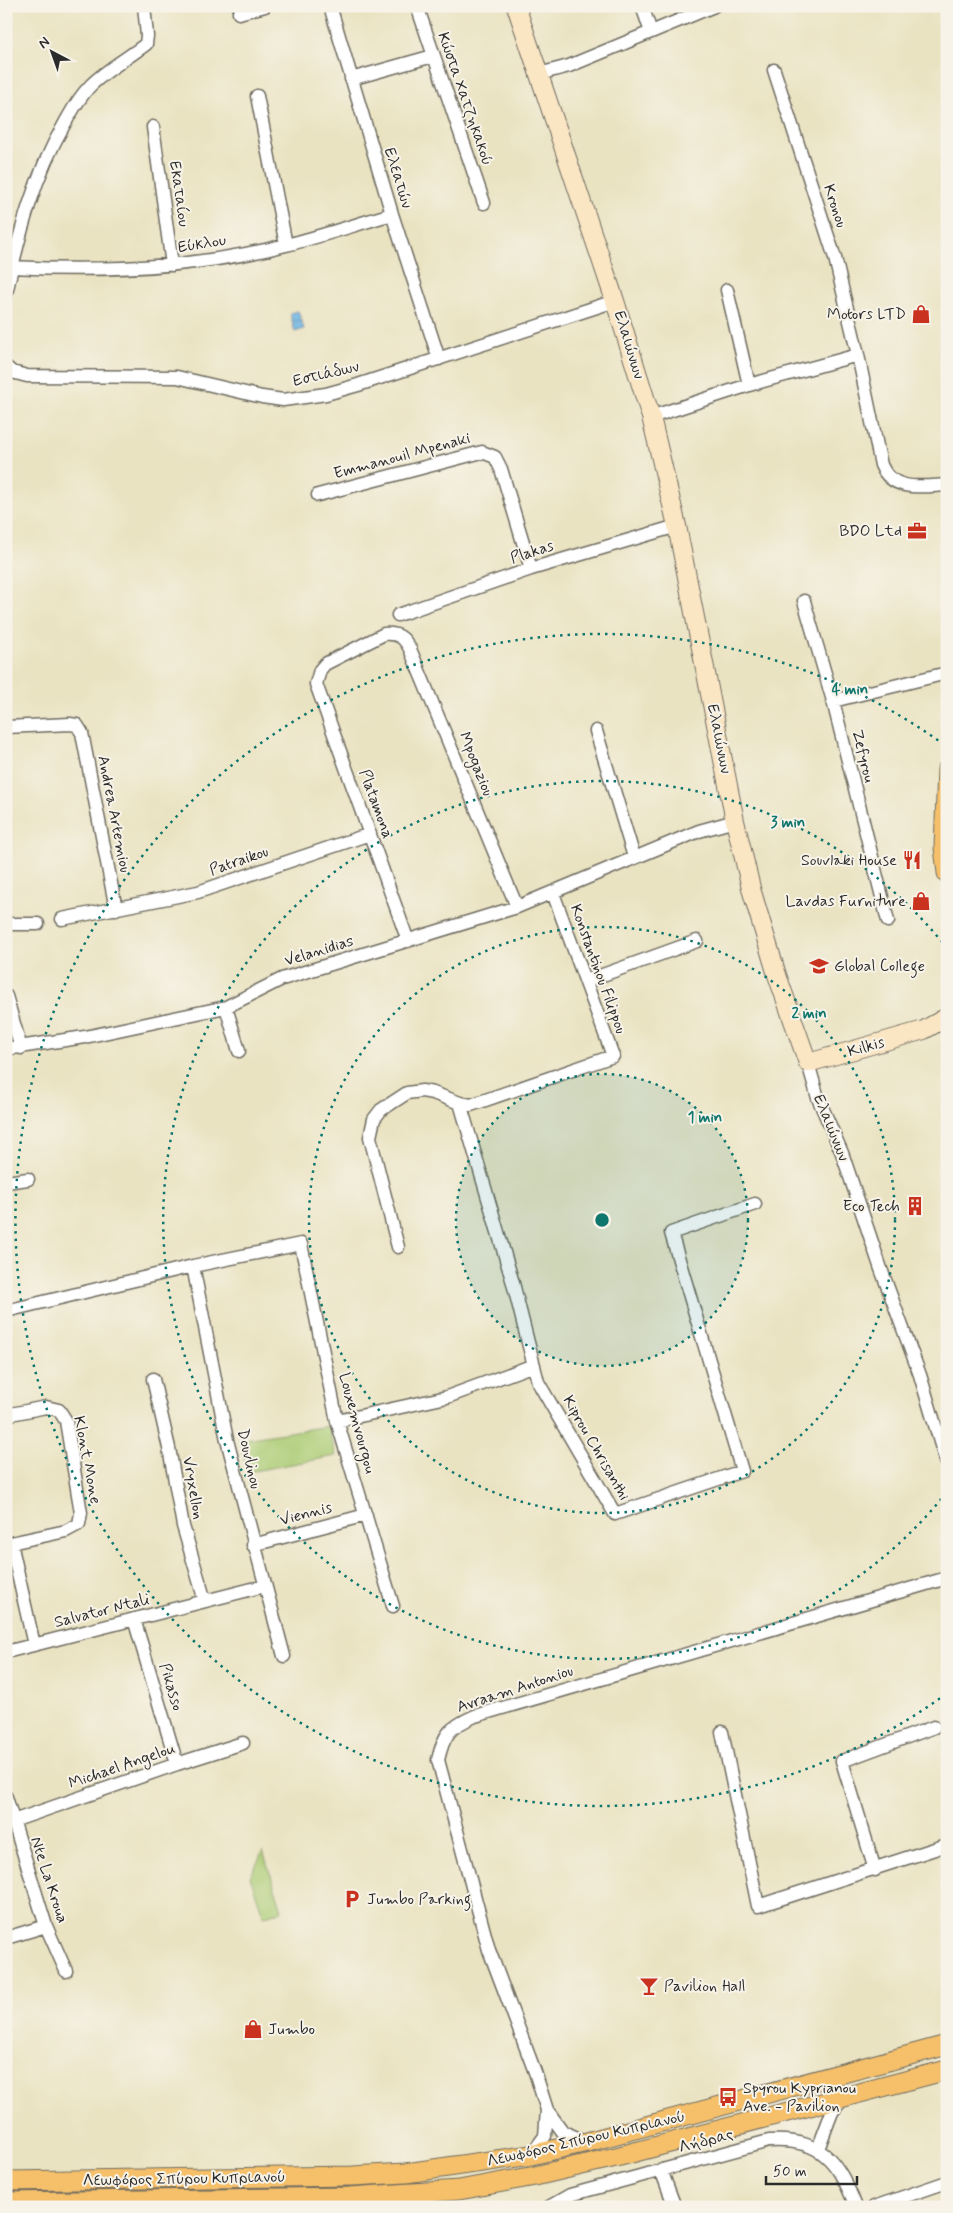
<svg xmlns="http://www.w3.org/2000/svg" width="953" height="2213" viewBox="0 0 953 2213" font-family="Mynerve,sans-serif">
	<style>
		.park { fill: #accc74; stroke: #6c7c50 }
		.water { fill: url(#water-waves); stroke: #4c7088 }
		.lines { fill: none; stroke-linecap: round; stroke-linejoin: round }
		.street-casing { stroke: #6e6b60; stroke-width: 15 }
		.secondary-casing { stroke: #6e6b60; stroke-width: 20 }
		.primary-casing { stroke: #6e6b60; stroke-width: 21 }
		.street { stroke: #fff; stroke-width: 12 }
		.secondary { stroke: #fbe6c4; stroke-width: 18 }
		.primary { stroke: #f6c06b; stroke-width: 19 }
		.ring { fill: none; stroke: #0f766e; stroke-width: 2.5; stroke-dasharray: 2.5 5 }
		.labels { text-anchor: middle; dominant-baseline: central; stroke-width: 4; stroke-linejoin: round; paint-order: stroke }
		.street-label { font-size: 16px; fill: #2b2b2b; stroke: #f7f3e8 }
		.poi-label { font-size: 16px; fill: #2b2b2b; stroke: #f7f3e8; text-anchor: end }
		.centre { fill: #0f766e; stroke: #f7f3e8; stroke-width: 2.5 }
		.ring-label { font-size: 15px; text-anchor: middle; font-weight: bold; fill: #0f766e; stroke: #f7f3e8; stroke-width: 4; stroke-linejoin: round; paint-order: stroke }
	</style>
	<defs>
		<pattern id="water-waves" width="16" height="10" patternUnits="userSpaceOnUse" patternTransform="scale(1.25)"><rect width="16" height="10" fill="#6db4e4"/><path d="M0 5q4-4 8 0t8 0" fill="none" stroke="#5a93b9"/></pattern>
	</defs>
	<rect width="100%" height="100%" fill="#f7f3e8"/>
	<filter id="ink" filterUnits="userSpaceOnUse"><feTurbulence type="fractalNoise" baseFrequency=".02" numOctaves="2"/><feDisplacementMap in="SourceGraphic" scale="10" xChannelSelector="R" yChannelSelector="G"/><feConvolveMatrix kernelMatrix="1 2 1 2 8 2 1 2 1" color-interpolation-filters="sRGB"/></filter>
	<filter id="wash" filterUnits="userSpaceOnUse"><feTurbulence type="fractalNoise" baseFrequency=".0096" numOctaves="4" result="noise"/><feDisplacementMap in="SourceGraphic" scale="20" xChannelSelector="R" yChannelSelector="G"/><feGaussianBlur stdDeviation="1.12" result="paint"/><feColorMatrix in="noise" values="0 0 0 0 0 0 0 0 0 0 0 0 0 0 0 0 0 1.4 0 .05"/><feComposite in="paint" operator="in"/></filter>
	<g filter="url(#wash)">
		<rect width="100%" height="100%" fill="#eae3c2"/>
		<path class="park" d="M 328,1426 L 336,1456 L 248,1472 L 239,1440 Z
			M 263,1851 L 282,1910 L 264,1917 L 250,1877 Z"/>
		<path class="water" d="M 298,311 L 304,329 L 295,332 L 290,313 Z"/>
	</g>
	<g filter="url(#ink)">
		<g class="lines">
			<g class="street-casing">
				<path id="street" d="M 330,6 L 392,214 L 439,359
					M 417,6 L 484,203
					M 642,6 L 651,32
					M 239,13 L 265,6
					M 774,70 L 835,258 L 858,355 L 881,465 C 893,493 923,486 947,485
					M 539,74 L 569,66 L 714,6
					M 351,79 L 433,56
					M 257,96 L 286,245
					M 153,127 L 172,265
					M 12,267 C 104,272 197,268 286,245 C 322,236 357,224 392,214
					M 727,290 L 749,385
					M 6,294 C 19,234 34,176 65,123 C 73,109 80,96 91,85 C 107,69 128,58 146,44 L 147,36 L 144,6
					M 6,367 L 12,372 L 27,376 L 177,377 L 262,397 L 283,400 L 326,394 L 358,385 L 615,301
					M 651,417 L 749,385 L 858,355
					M 318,495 L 482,452 L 495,457 L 501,469 L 531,569
					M 804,601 L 833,701 L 888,921
					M 398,615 L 531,569 L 677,526
					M 833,701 L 947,673
					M 6,727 L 70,724 L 77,725 L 82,733 L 116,909
					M 596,731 L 634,857
					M 553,893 L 613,1056 L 471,1105 L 460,1103 L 513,1283 L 538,1382 L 615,1514 L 742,1471 L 671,1233 L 755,1204
					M 62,919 L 198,892 L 370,834
					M 6,924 L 38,924
					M 408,941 L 316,684 L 320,670 L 325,664 L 384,634 C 398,633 404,637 410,649 L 517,907
					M 586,981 L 697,941
					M 6,996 L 21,1048
					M 226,1007 L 239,1051
					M 6,1049 L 85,1037 L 226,1007 L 282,979 L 517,907 L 699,831 L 735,821
					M 808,1063 L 818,1098 L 842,1153 L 881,1269 L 920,1375 L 947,1465
					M 6,1182 L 28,1179
					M 398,1247 L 370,1137 L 374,1119 L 381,1110 L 407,1093 L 422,1091 L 433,1093 L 460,1103
					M 193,1266 L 227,1440 L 284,1656
					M 6,1311 L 193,1266 L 301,1244 L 337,1421 L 393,1606
					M 153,1379 L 169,1448 L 183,1526 L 205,1601
					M 6,1415 L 46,1407 L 59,1410 L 66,1421 L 81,1513 L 79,1524 L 66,1531 L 6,1544
					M 337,1421 L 447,1397 L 534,1365
					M 11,1543 L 34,1645
					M 253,1545 L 366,1515
					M 134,1619 L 177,1764
					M 6,1652 L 264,1586
					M 722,1732 L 758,1906 L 947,1845
					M 6,1797 L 46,1926 L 66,1971
					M 13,1821 L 177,1764 L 243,1743
					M 875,1870 L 842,1761 L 934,1727
					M 6,1938 L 46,1926
					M 587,2142 L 563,2132 L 547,2110 L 535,2072 L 489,1950 L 438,1760 C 444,1733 450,1727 475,1716 L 947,1578
					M 818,2149 L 832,2112 L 844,2097
					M 531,2155 L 545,2136 L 547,2110
					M 661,2170 L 675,2207
					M 549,2207 L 570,2195 L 769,2141 C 822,2138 838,2161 856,2207
					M 874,2207 L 947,2182"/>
			</g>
			<g class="secondary-casing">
				<path id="secondary" d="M 516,6 L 615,301 L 651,417 L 677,526 L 735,821 L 752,892 L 777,975 L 808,1063 L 924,1030 L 947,1017"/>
			</g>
			<g class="primary-casing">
				<path id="primary" d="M 947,770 L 944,847 L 947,873
					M 6,2181 L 353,2176 L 406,2173 L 531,2155 L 587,2142 L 947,2045
					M 6,2202 L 349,2197 L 459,2190 L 535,2176 L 620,2156 L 947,2070"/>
			</g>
			<use href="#street" class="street"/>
			<use href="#secondary" class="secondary"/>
			<use href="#primary" class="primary"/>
		</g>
	</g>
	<circle cx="602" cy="1220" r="146" fill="#0f766e" fill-opacity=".12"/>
	<g class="ring">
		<circle cx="602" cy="1220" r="146"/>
		<circle cx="602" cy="1220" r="293"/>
		<path d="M946 1493A439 439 0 1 1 946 947"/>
		<path d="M946 1694A586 586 0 1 1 946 746"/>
	</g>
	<defs>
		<g id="shop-bare" transform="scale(1.5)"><path d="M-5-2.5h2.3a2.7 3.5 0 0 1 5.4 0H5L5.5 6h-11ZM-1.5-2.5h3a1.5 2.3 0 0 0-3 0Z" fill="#c8321e" stroke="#f7f3e8" stroke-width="2.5" paint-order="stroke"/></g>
		<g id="office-bare" transform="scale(1.5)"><path d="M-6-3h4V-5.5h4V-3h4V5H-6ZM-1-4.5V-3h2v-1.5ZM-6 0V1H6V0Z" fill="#c8321e" stroke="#f7f3e8" stroke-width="2.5" paint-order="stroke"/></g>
		<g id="restaurant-bare" transform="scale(1.5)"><path d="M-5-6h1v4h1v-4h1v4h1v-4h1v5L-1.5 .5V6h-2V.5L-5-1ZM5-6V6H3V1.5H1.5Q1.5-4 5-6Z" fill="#c8321e" stroke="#f7f3e8" stroke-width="2.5" paint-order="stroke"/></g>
		<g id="university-bare" transform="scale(1.5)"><path d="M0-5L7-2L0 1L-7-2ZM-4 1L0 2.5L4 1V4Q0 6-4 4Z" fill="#c8321e" stroke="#f7f3e8" stroke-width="2.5" paint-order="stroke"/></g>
		<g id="building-bare" transform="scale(1.5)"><path d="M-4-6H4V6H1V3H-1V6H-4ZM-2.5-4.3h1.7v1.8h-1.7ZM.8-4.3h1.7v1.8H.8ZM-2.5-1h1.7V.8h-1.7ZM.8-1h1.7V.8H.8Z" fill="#c8321e" stroke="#f7f3e8" stroke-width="2.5" paint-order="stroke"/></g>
		<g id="parking-bare" transform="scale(1.5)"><path d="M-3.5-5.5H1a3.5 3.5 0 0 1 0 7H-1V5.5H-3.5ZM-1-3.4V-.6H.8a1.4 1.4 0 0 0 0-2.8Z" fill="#c8321e" stroke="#f7f3e8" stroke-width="2.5" paint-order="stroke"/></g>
		<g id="bar-bare" transform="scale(1.5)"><path d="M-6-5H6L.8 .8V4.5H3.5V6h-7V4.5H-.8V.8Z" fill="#c8321e" stroke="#f7f3e8" stroke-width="2.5" paint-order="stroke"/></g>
		<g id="bus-bare" transform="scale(1.5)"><path d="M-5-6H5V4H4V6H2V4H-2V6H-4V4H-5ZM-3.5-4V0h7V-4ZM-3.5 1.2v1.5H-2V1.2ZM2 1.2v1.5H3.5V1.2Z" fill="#c8321e" stroke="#f7f3e8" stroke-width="2.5" paint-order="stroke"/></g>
	</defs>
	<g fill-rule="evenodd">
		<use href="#shop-bare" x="921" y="314"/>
		<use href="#office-bare" x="917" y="531"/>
		<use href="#restaurant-bare" x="912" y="860"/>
		<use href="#shop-bare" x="921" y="901"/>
		<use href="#university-bare" x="819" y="966"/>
		<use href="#building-bare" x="915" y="1206"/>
		<use href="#parking-bare" x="352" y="1899"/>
		<use href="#bar-bare" x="649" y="1986"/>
		<use href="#shop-bare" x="253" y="2029"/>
		<use href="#bus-bare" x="728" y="2097"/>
	</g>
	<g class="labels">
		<g class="street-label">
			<text transform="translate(465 99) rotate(71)">Κώστα Χατζηκακού</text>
			<text transform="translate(398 178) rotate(73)">Ελεατών</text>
			<text transform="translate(179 194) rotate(82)">Εκαταίου</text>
			<text transform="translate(835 206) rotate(72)">Kronou</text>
			<text transform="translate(202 244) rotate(-9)">Εύκλου</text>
			<text transform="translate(629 345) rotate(73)">Ελαιώνων</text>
			<text transform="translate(326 374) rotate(-13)">Εστιάδων</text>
			<text transform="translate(402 456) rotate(-15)">Emmanouil Mpenaki</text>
			<text transform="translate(532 552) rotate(-18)">Plakas</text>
			<text transform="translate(719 739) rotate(79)">Ελαιώνων</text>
			<text transform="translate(863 756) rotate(76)">Zefyrou</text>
			<text transform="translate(476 764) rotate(68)">Mpogaziou</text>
			<text transform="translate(376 804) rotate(70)">Platamona</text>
			<text transform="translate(114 814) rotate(79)">Andrea Artemiou</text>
			<text transform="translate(239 861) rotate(-19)">Patraikou</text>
			<text transform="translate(319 951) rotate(-17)">Velanidias</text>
			<text transform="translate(598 969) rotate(70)">Konstantinou Filippou</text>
			<text transform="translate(866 1047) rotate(-16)">Kilkis</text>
			<text transform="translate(831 1128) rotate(68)">Ελαιώνων</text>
			<text transform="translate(357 1423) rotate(75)">Louxemvourgou</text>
			<text transform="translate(596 1448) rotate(60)">Kiprou Chrisanthi</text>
			<text transform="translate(249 1459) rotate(77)">Douvlinou</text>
			<text transform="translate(87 1460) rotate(79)">Klont Mone</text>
			<text transform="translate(193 1488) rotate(80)">Vryxellon</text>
			<text transform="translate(306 1514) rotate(-15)">Viennis</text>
			<text transform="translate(102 1611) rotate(-14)">Salvator Ntali</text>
			<text transform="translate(171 1687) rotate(73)">Pikasso</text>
			<text transform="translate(515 1689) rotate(-18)">Avraam Antoniou</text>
			<text transform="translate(122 1766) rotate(-19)">Michael Angelou</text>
			<text transform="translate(49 1880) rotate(72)">Nte La Kroua</text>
			<text transform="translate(586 2139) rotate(-13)">Λεωφόρος Σπύρου Κυπριανού</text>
			<text transform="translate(706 2141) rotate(-15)">Λήδρας</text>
			<text transform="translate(184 2179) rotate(-1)">Λεωφόρος Σπύρου Κυπριανού</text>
		</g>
		<g class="poi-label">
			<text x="906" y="314">Motors LTD</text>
			<text x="902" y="531">BDO Ltd</text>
			<text x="897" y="860">Souvlaki House</text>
			<text x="906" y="901">Lavdas Furniture</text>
			<text x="834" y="966" text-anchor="start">Global College</text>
			<text x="900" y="1206">Eco Tech</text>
			<text x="367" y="1899" text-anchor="start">Jumbo Parking</text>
			<text x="664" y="1986" text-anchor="start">Pavilion Hall</text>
			<text x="268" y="2029" text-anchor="start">Jumbo</text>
			<text x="743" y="2088" text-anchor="start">Spyrou Kyprianou<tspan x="743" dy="18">Ave. - Pavilion</tspan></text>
		</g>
	</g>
	<circle cx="602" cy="1220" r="8" class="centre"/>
	<g class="ring-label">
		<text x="850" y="694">4 min</text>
		<text x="788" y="827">3 min</text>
		<text x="809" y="1018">2 min</text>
		<text x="705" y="1122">1 min</text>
	</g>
	<rect width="953" height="2213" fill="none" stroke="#f7f3e8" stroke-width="25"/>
	<g transform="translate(52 52) rotate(319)" stroke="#f7f3e8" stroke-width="4" paint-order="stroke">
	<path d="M0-4L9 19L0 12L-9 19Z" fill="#2b2b2b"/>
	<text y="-8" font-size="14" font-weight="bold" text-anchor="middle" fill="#2b2b2b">N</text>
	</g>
	<path d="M766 2176v8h91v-8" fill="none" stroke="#2b2b2b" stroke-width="2.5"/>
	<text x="773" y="2176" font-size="15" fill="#2b2b2b" stroke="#f7f3e8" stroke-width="4" paint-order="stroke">50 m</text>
</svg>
